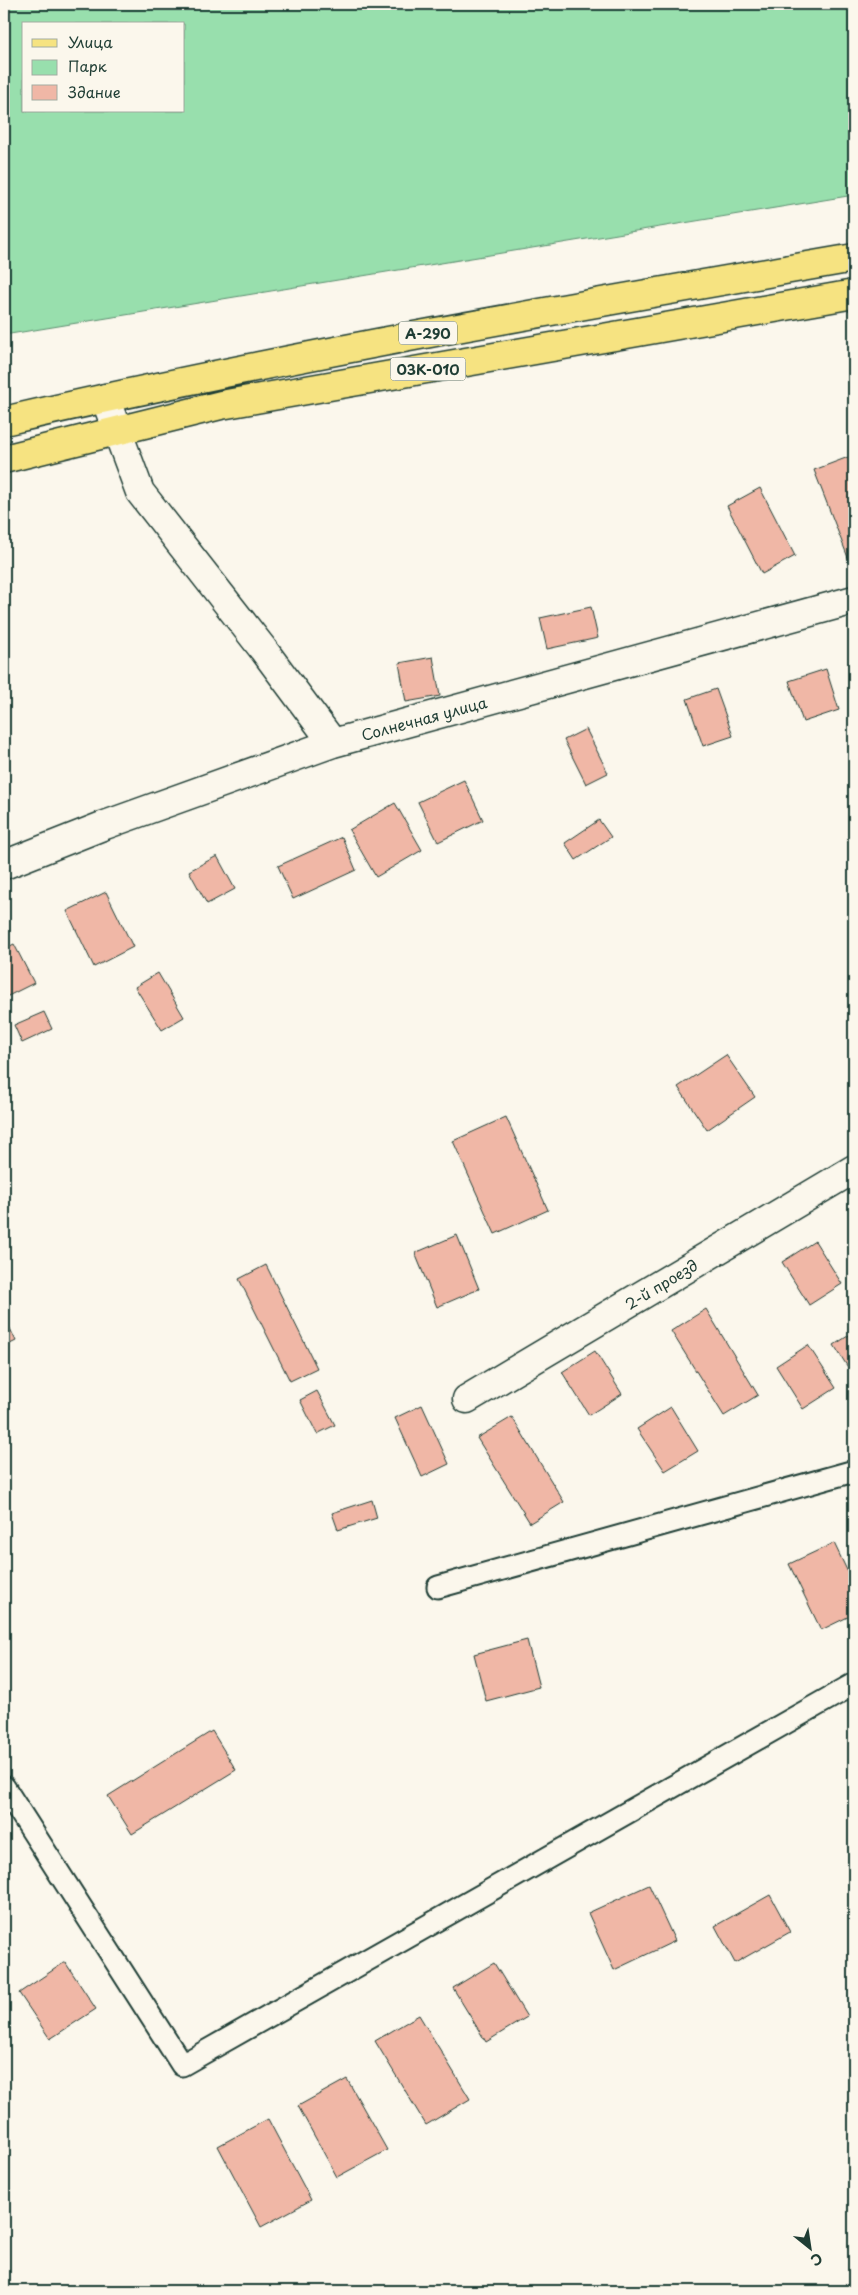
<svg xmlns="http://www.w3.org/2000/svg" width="858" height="2295" viewBox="0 0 858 2295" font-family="'Playpen Sans',sans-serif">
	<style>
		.green { fill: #98dfad; stroke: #5c8e70; fill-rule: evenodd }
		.building { fill: #f0b7a6; stroke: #1f3d34 }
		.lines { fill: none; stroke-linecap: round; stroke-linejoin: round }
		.lane-casing { stroke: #1f3d34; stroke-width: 25 }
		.street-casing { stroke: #1f3d34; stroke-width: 31 }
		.primary-casing { stroke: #1f3d34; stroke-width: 31 }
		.lane { stroke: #fbf7ec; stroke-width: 21 }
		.street { stroke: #fbf7ec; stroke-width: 28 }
		.primary { stroke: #f6e381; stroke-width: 28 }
		.labels { text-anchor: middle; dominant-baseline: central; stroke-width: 4.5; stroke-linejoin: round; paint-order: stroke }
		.shield { fill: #fbf7ec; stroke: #61756b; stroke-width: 1 }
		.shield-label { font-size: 14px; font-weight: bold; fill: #1f3d34 }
		.street-label { font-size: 15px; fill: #1f3d34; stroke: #fbf7ec }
	</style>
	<rect width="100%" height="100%" fill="#fbf7ec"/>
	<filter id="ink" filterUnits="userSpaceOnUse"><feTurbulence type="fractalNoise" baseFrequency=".02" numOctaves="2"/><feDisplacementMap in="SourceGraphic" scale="10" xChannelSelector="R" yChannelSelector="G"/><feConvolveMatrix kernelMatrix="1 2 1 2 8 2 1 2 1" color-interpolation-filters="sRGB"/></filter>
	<g filter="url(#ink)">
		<path class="green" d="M 4,4 L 854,4 L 854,195 L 4,335 ZM 24,24 L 184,24 L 184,111 L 24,111 Z"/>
		<path class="building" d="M 851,456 L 854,464 L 854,573 L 814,470 Z
			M 760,488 L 795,556 L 762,574 L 727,506 Z
			M 591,607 L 598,638 L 547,649 L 540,618 Z
			M 433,657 L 440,696 L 406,702 L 399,663 Z
			M 826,669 L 839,710 L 803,722 L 789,681 Z
			M 716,689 L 733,736 L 703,746 L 687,699 Z
			M 586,729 L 608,773 L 586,784 L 564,740 Z
			M 464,780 L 483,820 L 438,842 L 418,802 Z
			M 395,803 L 422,850 L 376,877 L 349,830 Z
			M 599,820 L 611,837 L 576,860 L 565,843 Z
			M 342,837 L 356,870 L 293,899 L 278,866 Z
			M 217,856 L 235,889 L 207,904 L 189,871 Z
			M 106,892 L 133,947 L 94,967 L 67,911 Z
			M 14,944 L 34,983 L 6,997 L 4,992 L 4,949 Z
			M 158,973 L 184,1017 L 162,1030 L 135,987 Z
			M 44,1012 L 52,1029 L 22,1043 L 14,1025 Z
			M 726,1055 L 755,1097 L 707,1130 L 678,1087 Z
			M 506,1117 L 548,1210 L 495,1234 L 453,1141 Z
			M 457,1235 L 479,1289 L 437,1307 L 415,1253 Z
			M 815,1241 L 842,1284 L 809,1305 L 782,1262 Z
			M 266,1265 L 317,1368 L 290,1381 L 239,1279 Z
			M 706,1309 L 758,1395 L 724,1416 L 671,1331 Z
			M 4,1316 L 16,1341 L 4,1347 Z
			M 854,1332 L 854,1377 L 834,1345 Z
			M 808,1345 L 836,1388 L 803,1409 L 776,1366 Z
			M 595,1351 L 622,1394 L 589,1415 L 562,1372 Z
			M 317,1391 L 335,1425 L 317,1434 L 300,1400 Z
			M 422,1405 L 449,1464 L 422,1477 L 395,1418 Z
			M 671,1407 L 698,1451 L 665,1471 L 637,1429 Z
			M 512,1417 L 564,1502 L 530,1523 L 477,1438 Z
			M 372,1500 L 377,1518 L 338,1530 L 332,1513 Z
			M 834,1543 L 854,1585 L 854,1614 L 821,1630 L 789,1564 Z
			M 527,1640 L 539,1687 L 486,1701 L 474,1654 Z
			M 212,1731 L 236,1770 L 132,1834 L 108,1796 Z
			M 649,1885 L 675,1941 L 614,1970 L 588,1913 Z
			M 770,1895 L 790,1932 L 735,1963 L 715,1926 Z
			M 65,1962 L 96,2009 L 50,2039 L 19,1993 Z
			M 494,1963 L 527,2017 L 486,2042 L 453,1988 Z
			M 419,2015 L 470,2099 L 426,2125 L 375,2041 Z
			M 347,2079 L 387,2150 L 337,2177 L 298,2106 Z
			M 268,2119 L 311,2200 L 261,2227 L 218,2146 Z"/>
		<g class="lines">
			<g class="lane-casing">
				<path id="lane" d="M 438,1587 L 854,1471
					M 4,1787 L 182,2065 L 854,1684"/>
			</g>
			<g class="street-casing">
				<path id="street" d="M 105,398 L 140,492 L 263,649 L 333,743
					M 4,865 L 105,825 L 333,743 L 854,600
					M 467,1399 L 854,1169"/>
			</g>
			<g class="primary-casing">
				<path id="primary" d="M 4,421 C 285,356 570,307 854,258
					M 4,459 L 221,405 L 854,294"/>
			</g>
			<use href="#lane" class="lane"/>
			<use href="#street" class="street"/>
			<use href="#primary" class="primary"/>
		</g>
	</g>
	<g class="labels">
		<g class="shield">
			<rect x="399" y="321.5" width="58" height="23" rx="4"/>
			<rect x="390.5" y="357.5" width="75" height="23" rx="4"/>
		</g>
		<g class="shield-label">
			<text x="428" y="333">А-290</text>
			<text x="428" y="369">03К-010</text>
		</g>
		<g class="street-label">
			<text transform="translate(424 718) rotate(-15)">Солнечная улица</text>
			<text transform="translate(661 1284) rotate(-31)">2-й проезд</text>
		</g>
	</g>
	<rect width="858" height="2295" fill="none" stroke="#fbf7ec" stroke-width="20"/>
	<rect x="10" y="10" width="838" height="2275" fill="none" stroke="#1f3d34" stroke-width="2" filter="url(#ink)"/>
	<rect x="22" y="22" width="162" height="90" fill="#fbf7ec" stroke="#a3ada2"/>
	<rect x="32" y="39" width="25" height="8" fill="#f6e381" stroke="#a3ada2"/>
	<text x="68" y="48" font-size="15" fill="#1f3d34">Улица</text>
	<rect x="32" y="60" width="25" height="15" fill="#98dfad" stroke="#a3ada2"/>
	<text x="68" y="72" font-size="15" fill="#1f3d34">Парк</text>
	<rect x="32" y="85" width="25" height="15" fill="#f0b7a6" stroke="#a3ada2"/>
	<text x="68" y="98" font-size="15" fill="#1f3d34">Здание</text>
	<g transform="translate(810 2248) rotate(150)" stroke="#fbf7ec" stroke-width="4" paint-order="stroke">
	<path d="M0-4L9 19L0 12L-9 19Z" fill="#1f3d34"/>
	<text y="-8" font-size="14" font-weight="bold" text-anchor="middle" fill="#1f3d34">С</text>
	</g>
</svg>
